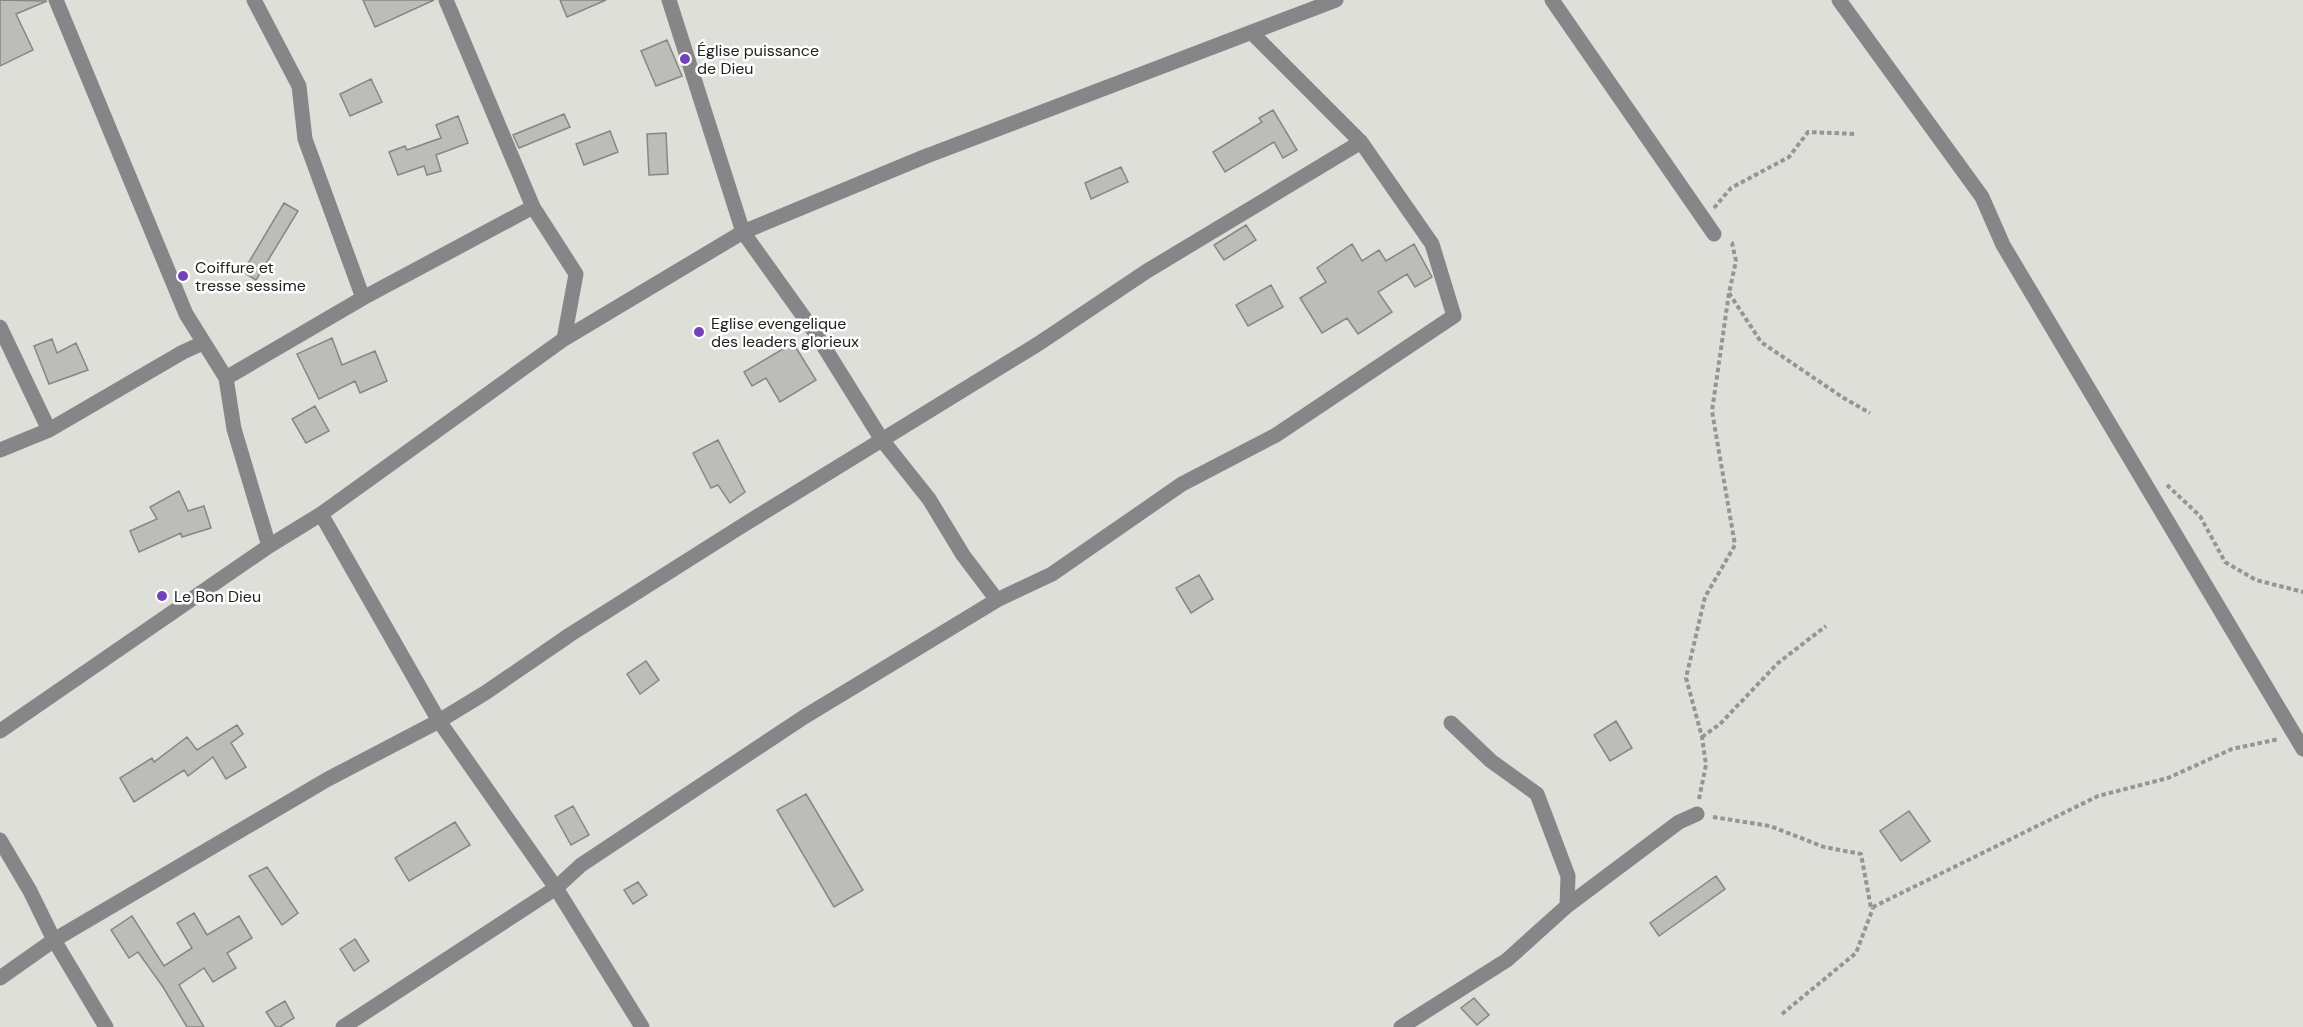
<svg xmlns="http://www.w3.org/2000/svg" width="2303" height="1027" viewBox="0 0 2303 1027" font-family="'DM Sans',sans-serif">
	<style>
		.building { fill: #bcbdb8; stroke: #868782; stroke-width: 1.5 }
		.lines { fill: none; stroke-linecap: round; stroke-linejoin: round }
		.path { stroke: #959591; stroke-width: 4; stroke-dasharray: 4.5 3; stroke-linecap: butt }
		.minor { stroke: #868587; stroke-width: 15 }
		.poi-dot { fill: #7541b9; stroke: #fff; stroke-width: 2 }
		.labels { text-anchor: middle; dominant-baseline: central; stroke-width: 5; stroke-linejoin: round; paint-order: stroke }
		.poi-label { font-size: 16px; fill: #222220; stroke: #fff; text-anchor: start }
	</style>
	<rect width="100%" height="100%" fill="#dedfd9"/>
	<path class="building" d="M 0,0 L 47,1 L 16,14 L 33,50 L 0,66 Z
		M 363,0 L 434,0 L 375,27 Z
		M 560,0 L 606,0 L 567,17 Z
		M 667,40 L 682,76 L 656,86 L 641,51 Z
		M 371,79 L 382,102 L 350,116 L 340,94 Z
		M 1273,110 L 1297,150 L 1283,158 L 1274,142 L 1225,172 L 1213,152 L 1262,122 L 1259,118 Z
		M 564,114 L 570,127 L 519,148 L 513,135 Z
		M 458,116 L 468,143 L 436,155 L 441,171 L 427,175 L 424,166 L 398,175 L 389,152 L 405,146 L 407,150 L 441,138 L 436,125 Z
		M 610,131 L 618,152 L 584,165 L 576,144 Z
		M 666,133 L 668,174 L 649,175 L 647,134 Z
		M 1121,167 L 1128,182 L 1091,199 L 1085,183 Z
		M 284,203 L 298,211 L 256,280 L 243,272 Z
		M 1246,225 L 1256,240 L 1224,260 L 1214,245 Z
		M 1352,244 L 1362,261 L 1379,250 L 1386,261 L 1414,244 L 1432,277 L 1415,287 L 1407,274 L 1378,292 L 1392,312 L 1358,334 L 1347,318 L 1322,333 L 1300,298 L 1326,282 L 1317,268 Z
		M 1271,285 L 1283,307 L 1248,326 L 1236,305 Z
		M 332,338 L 342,365 L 375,351 L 387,381 L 360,393 L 355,381 L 319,399 L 297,354 Z
		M 52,339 L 57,353 L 76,343 L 88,370 L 49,384 L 34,346 Z
		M 793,343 L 816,380 L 780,402 L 766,378 L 752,386 L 744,372 Z
		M 315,406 L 329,431 L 306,443 L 292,419 Z
		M 718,440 L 745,492 L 730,503 L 718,485 L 711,488 L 693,453 Z
		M 179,491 L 188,511 L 204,506 L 211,528 L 182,537 L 181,533 L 139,552 L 130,531 L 157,519 L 150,507 Z
		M 1199,575 L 1213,599 L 1191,613 L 1176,588 Z
		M 646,661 L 659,680 L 640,694 L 627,674 Z
		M 1616,721 L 1632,748 L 1610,761 L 1594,735 Z
		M 237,725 L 243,734 L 231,743 L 246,767 L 226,779 L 213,757 L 188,776 L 184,770 L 134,802 L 120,778 L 152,758 L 154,762 L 187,737 L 197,750 Z
		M 806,794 L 863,890 L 834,907 L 777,810 Z
		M 573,806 L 589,835 L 571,845 L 555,816 Z
		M 1909,811 L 1930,841 L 1901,861 L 1880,831 Z
		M 455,822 L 470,845 L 409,881 L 395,858 Z
		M 267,867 L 298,913 L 282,925 L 249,876 Z
		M 1716,876 L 1725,889 L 1659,936 L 1650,923 Z
		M 638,882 L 647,895 L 633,904 L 624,890 Z
		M 194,913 L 207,935 L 239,916 L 252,938 L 227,953 L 236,968 L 213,982 L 204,968 L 179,985 L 204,1027 L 187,1027 L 163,987 L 138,952 L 129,958 L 111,930 L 132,916 L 164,966 L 192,948 L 177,923 Z
		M 355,939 L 369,961 L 354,971 L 340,949 Z
		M 1474,998 L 1489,1015 L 1477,1025 L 1461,1008 Z
		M 285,1001 L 294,1018 L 280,1027 L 276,1027 L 266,1012 Z"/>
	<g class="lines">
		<path class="path" d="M 1714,208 L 1731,188 L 1789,157 L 1808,132 L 1857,134
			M 1729,293 L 1761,342 L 1842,397 L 1870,413
			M 2167,485 L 2200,516 L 2225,562 L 2256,580 L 2303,592
			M 1702,737 L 1720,724 L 1778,663 L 1826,626
			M 1699,799 L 1706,765 L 1702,737 L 1686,678 L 1705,597 L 1735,545 L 1712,411 L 1729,293 L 1736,261 L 1732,243 L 1729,241
			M 1713,817 L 1770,826 L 1824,847 L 1861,854 L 1871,908 L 2098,796 L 2168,778 L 2232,749 L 2279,739
			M 1782,1014 L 1856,953 L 1873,908"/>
		<path class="minor" d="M 56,0 L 186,314 L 226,378 L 234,429 L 269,546
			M 254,0 L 299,86 L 305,139 L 363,298
			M 446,0 L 533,207 L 576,274 L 564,339
			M 669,0 L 743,232 L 816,334 L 882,440 L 929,499 L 963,555 L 997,600
			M 1552,0 L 1714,234
			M 1839,0 L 1982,197 L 2003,245 L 2303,749
			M 0,327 L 49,430
			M 226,378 L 363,298 L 533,207
			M 0,450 L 49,430 L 183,352 L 203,343
			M 321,514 L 439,721 L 556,888 L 642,1027
			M 1451,723 L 1491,761 L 1537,794 L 1568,876 L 1567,906
			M 0,731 L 269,546 L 321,514 L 564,339 L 743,232 L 924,157 L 1336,0
			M 0,840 L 30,891 L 54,940 L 106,1027
			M 0,978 L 54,940 L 328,779 L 439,721 L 485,693 L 571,634 L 745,524 L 1038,344 L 1147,271 L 1361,142
			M 343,1027 L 556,888 L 581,865 L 804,717 L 997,600 L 1052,574 L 1182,484 L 1276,435 L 1454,316 L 1432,244 L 1361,142 L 1252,33
			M 1401,1027 L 1507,960 L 1567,906 L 1679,822 L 1697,814"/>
	</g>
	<g class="poi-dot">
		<circle cx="685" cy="59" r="6"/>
		<circle cx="183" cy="276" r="6"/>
		<circle cx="699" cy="332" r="6"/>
		<circle cx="162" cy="596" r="6"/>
	</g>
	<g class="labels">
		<g class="poi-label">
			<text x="697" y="50">Église puissance<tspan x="697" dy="18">de Dieu</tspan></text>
			<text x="195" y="267">Coiffure et<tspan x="195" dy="18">tresse sessime</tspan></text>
			<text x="711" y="323">Eglise evengelique<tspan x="711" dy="18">des leaders glorieux</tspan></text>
			<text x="174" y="596">Le Bon Dieu</text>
		</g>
	</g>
</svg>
